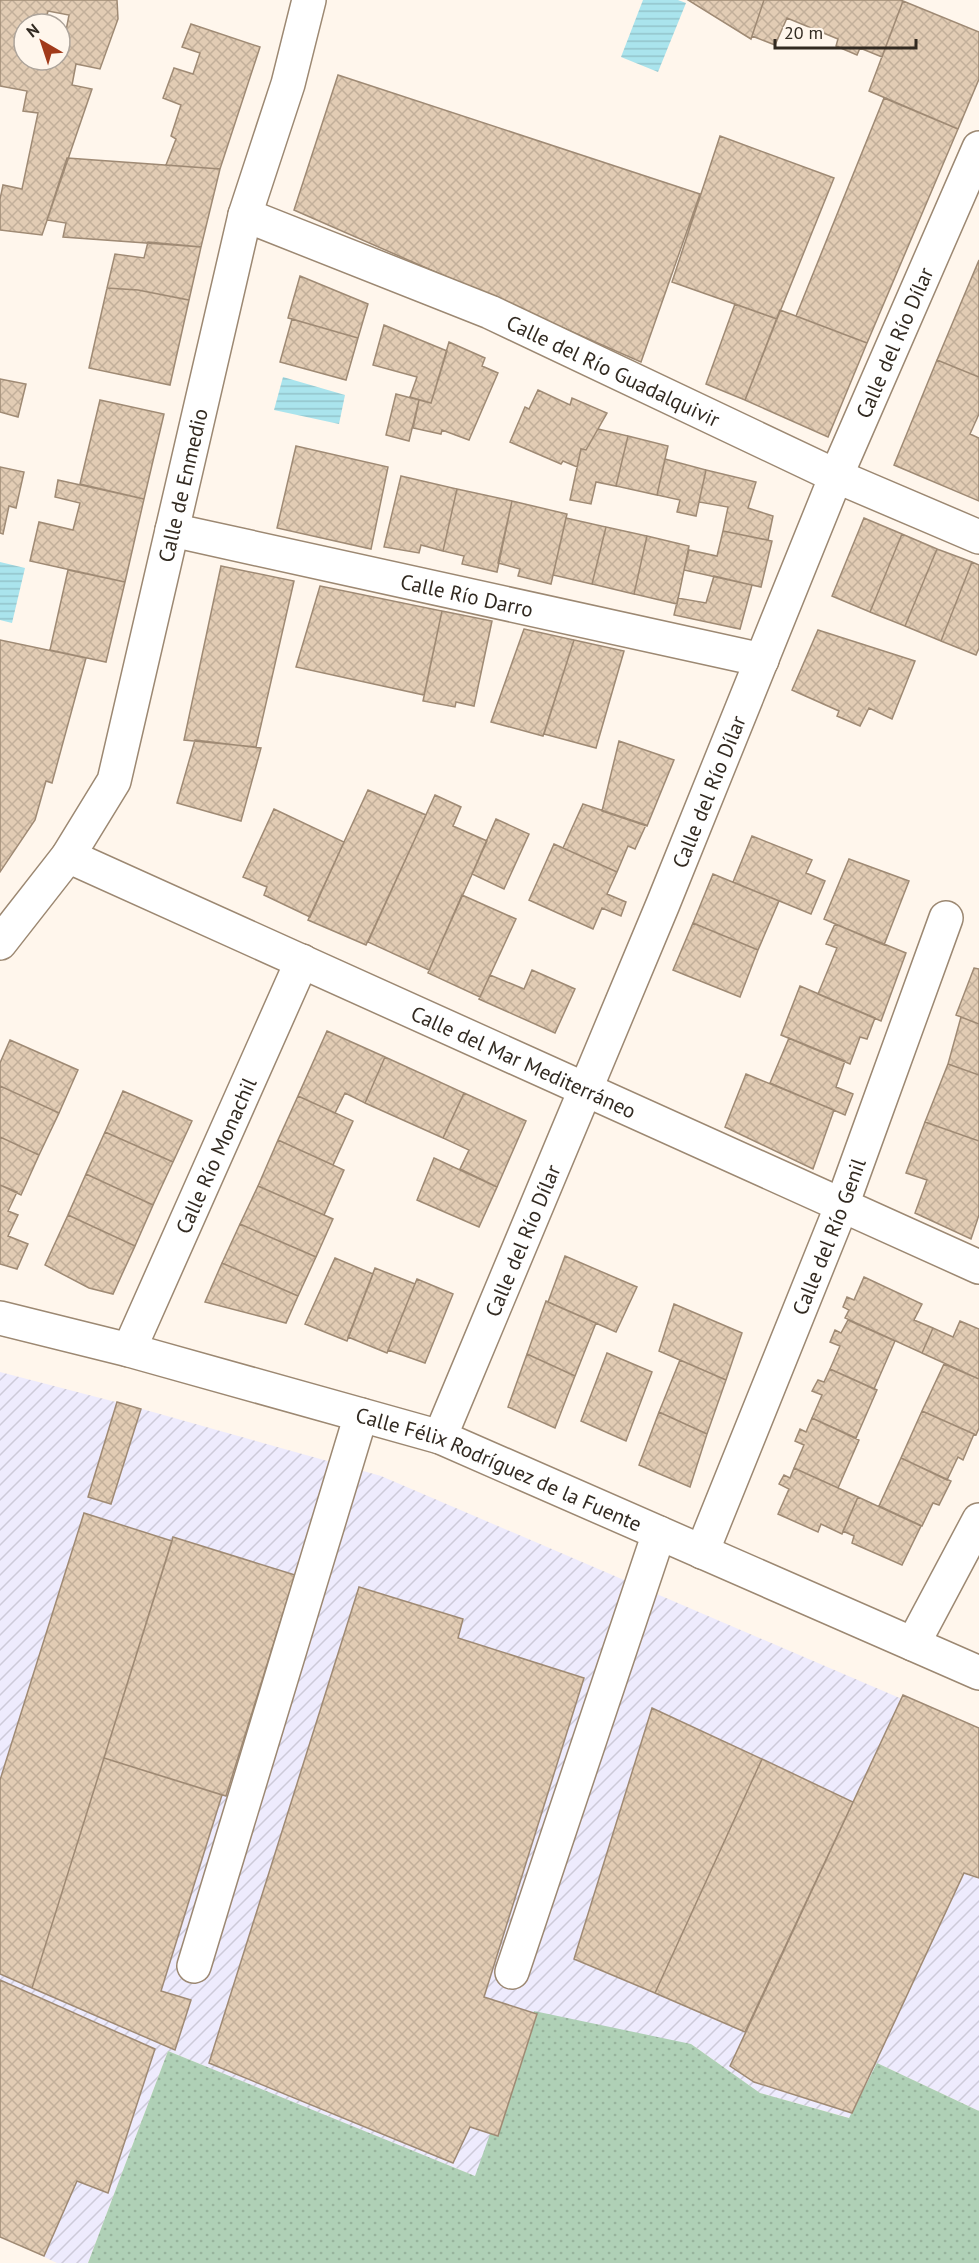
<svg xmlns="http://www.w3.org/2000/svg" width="979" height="2263" viewBox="0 0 979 2263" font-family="'PT Sans',sans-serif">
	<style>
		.industrial { fill: url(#industrial-furrows) }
		.grass { fill: url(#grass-dots) }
		.water { fill: url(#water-rules) }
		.building { fill: url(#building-cross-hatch); stroke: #9f8a74; stroke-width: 1.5; fill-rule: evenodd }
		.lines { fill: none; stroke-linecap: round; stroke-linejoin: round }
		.minor-casing { stroke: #9c8872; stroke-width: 36 }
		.minor { stroke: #fff; stroke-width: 33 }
		.labels { text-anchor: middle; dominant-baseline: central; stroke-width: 5; stroke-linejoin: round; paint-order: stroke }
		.street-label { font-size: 21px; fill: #322a21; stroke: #fff6ec }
	</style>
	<defs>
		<pattern id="industrial-furrows" width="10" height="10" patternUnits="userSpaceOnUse" patternTransform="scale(1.5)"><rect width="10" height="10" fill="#eeebfd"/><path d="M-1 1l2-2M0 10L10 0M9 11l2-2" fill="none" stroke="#cdcad9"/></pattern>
		<pattern id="grass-dots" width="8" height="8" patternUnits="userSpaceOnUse" patternTransform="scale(1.5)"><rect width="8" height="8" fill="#afd0b6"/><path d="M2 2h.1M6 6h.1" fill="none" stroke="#97b39c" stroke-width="1.8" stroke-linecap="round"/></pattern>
		<pattern id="water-rules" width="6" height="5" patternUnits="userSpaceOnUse" patternTransform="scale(1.5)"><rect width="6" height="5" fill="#aae4ed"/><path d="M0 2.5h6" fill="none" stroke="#93c4cb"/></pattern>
		<pattern id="building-cross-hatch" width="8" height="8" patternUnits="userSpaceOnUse" patternTransform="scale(1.5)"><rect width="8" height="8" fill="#e2ccb4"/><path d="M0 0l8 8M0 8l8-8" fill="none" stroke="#c2af9a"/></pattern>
	</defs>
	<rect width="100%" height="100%" fill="#fff6ec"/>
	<path class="industrial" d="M 0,1372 L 135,1407 L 381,1476 L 979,1732 L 979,2111 L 877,2063 L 850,2118 L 760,2093 L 691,2044 L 475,2176 L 168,2051 L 88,2263 L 57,2263 L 0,2236 Z"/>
	<path class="grass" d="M 534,2011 L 691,2044 L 760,2093 L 849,2118 L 877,2063 L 979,2111 L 979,2263 L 88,2263 L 168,2051 L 475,2176 Z"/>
	<path class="water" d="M 643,0 L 678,0 L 686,3 L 658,72 L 621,57 Z
		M 283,377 L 345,395 L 339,424 L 274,410 Z
		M 0,562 L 25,568 L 12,623 L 0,620 Z"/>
	<path class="building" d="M 0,0 L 117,0 L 118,19 L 100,69 L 76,64 L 72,85 L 92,89 L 42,235 L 0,230 L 0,199 L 3,185 L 22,189 L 38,113 L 23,111 L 27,91 L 0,86 ZM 48,11 L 69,15 L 65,36 L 60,35 L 60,60 L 24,60 L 24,24 L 45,24 Z
		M 688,0 L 764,0 L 751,39 Z
		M 764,0 L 901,0 L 903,1 L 882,57 L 860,48 L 857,55 L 836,46 L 838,39 L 787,18 L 775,45 L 752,36 Z
		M 903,1 L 979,32 L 979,79 L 958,129 L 869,91 Z
		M 191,24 L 260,47 L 220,169 L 166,165 L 176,139 L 171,136 L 181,105 L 163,98 L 174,68 L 193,74 L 200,53 L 182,47 Z
		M 338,75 L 700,194 L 641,362 L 294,210 Z
		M 884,98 L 958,129 L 867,343 L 796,316 Z
		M 720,136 L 834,178 L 777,319 L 672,282 Z
		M 67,158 L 220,169 L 201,247 L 63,237 L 66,223 L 47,220 Z
		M 148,242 L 201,247 L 189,300 L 138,290 L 107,288 L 115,254 L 144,258 Z
		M 979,260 L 979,377 L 937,360 Z
		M 300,276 L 368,304 L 358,338 L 288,318 Z
		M 107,288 L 138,290 L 189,300 L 170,385 L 89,368 Z
		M 735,304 L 777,319 L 745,400 L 706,384 Z
		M 780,310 L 867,343 L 828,437 L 745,400 Z
		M 292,319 L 358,338 L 346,380 L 280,362 Z
		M 384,325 L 447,351 L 431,403 L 410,397 L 417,377 L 373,365 Z
		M 449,342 L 485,358 L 482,366 L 498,373 L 469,440 L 442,430 L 441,434 L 413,428 L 419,400 L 431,403 Z
		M 937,360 L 979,377 L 979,414 L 970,434 L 979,438 L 979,501 L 894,465 Z
		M 0,379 L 26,384 L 18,417 L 0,412 Z
		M 538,390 L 570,405 L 572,398 L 607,413 L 586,450 L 581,449 L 577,467 L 563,461 L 561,464 L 510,442 L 525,407 L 529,409 Z
		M 396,394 L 419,400 L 409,441 L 386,435 Z
		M 100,400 L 164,414 L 144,499 L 80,484 Z
		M 598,429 L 628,436 L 616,486 L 596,482 L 591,504 L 570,500 L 581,449 L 586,450 Z
		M 628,436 L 668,446 L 657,495 L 616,486 Z
		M 296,446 L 388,467 L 371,549 L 277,528 Z
		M 665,459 L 706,470 L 696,516 L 677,512 L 680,500 L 657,495 Z
		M 0,467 L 24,472 L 16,508 L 9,506 L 3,534 L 0,533 Z
		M 706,470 L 756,482 L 748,508 L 773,516 L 768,540 L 723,531 L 728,507 L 699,502 Z
		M 401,476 L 457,489 L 443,551 L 421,545 L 419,553 L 384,547 Z
		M 58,480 L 144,499 L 125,582 L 30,561 L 39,522 L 73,530 L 80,503 L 55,497 Z
		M 457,489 L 512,501 L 497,572 L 462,564 L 464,556 L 443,551 Z
		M 512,501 L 567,514 L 551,584 L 518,576 L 520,569 L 498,563 Z
		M 566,518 L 606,527 L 592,584 L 553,575 Z
		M 864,518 L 902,534 L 870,612 L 832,596 Z
		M 606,527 L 647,536 L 634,594 L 592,584 Z
		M 723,531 L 772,541 L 761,587 L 684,570 L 689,550 L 717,556 Z
		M 902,534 L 937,549 L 905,626 L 870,612 Z
		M 647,536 L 689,546 L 677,604 L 634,594 Z
		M 937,549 L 972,562 L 941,641 L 905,626 Z
		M 972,562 L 979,565 L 979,648 L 976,655 L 941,641 Z
		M 221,566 L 294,581 L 256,747 L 184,740 Z
		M 68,570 L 125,582 L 106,662 L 50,650 Z
		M 714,576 L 752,585 L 740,629 L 674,615 L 678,598 L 706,603 Z
		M 320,586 L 442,611 L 424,695 L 296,667 Z
		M 442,611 L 492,621 L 474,706 L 456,702 L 455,707 L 423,701 Z
		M 524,629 L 574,640 L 543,736 L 491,722 Z
		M 818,630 L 915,661 L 892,719 L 869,708 L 860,726 L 837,716 L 839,711 L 792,690 Z
		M 0,640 L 86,658 L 52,783 L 46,781 L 35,820 L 0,872 Z
		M 574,640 L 624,651 L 596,748 L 544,734 Z
		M 195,740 L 261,748 L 241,821 L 177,803 Z
		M 619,741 L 674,760 L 647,826 L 602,811 Z
		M 368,790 L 426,815 L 366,945 L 308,920 Z
		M 435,795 L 461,807 L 453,826 L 487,841 L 429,970 L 368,942 Z
		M 583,804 L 646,825 L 635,849 L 628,846 L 617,872 L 563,848 Z
		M 274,809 L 344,842 L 310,917 L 264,895 L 267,887 L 243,877 Z
		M 496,819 L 529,834 L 504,889 L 472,874 Z
		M 752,836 L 812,860 L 806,873 L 825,881 L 811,914 L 733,882 Z
		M 554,844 L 617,872 L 607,894 L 626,902 L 621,916 L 602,908 L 593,929 L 529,900 Z
		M 849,859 L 909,881 L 884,945 L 824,919 Z
		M 713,874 L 779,901 L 758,950 L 693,923 Z
		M 462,895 L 516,919 L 480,997 L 428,973 Z
		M 693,923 L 758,950 L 740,997 L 673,970 Z
		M 835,924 L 906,953 L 881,1021 L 818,994 L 837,948 L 826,944 Z
		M 974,968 L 979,969 L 979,1024 L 956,1015 Z
		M 532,970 L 575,989 L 555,1033 L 479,999 L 490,975 L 524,989 Z
		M 800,986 L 875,1018 L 867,1039 L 860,1037 L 850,1064 L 781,1035 Z
		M 961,1017 L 979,1024 L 979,1075 L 948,1064 Z
		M 327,1031 L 385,1057 L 365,1103 L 345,1093 L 335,1113 L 298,1096 Z
		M 789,1038 L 845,1061 L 836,1087 L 853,1094 L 845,1115 L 770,1083 Z
		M 10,1040 L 78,1070 L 59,1113 L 0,1086 L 0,1063 Z
		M 385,1057 L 464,1093 L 443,1138 L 365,1103 Z
		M 948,1064 L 979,1075 L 979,1141 L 925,1122 Z
		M 746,1074 L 834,1110 L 813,1169 L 725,1127 Z
		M 0,1086 L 59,1113 L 39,1155 L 0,1137 Z
		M 123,1091 L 192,1121 L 173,1162 L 105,1132 Z
		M 464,1093 L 526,1121 L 497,1187 L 460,1169 L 469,1150 L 443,1138 Z
		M 298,1096 L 353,1121 L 333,1165 L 278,1140 Z
		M 925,1122 L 979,1141 L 979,1215 L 971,1239 L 915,1213 L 927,1180 L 906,1173 Z
		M 105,1132 L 173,1162 L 153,1205 L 86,1174 Z
		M 0,1137 L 39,1155 L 21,1195 L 0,1185 Z
		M 278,1140 L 344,1170 L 324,1215 L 258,1186 Z
		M 434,1158 L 497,1187 L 479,1227 L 417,1200 Z
		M 86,1174 L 153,1205 L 135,1246 L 68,1215 Z
		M 0,1185 L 17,1192 L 8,1211 L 18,1215 L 8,1236 L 28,1244 L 17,1269 L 0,1264 Z
		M 258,1186 L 333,1219 L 316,1257 L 240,1224 Z
		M 68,1215 L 135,1246 L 113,1294 L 89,1288 L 45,1265 Z
		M 240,1224 L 316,1257 L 298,1296 L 222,1263 Z
		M 565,1256 L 637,1287 L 616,1332 L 548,1302 Z
		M 335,1258 L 373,1274 L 347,1341 L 305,1324 Z
		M 222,1263 L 298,1296 L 286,1323 L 205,1302 Z
		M 375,1268 L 415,1284 L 387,1353 L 348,1337 Z
		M 864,1277 L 922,1304 L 914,1320 L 933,1328 L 922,1353 L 845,1318 L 849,1310 L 843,1307 L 847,1297 L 854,1300 Z
		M 417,1279 L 453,1294 L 425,1363 L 388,1350 Z
		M 546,1301 L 596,1323 L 575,1376 L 527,1354 Z
		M 674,1304 L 742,1333 L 726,1380 L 659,1351 Z
		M 848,1320 L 895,1341 L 874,1389 L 830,1369 L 840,1346 L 830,1342 L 835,1330 L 841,1333 Z
		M 960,1321 L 979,1329 L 979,1379 L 922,1353 L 933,1328 L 953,1337 Z
		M 607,1353 L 652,1372 L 626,1441 L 581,1421 Z
		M 527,1354 L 575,1376 L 555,1428 L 508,1407 Z
		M 680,1360 L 726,1380 L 707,1434 L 659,1412 Z
		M 944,1364 L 979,1379 L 979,1428 L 976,1435 L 922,1411 Z
		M 830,1369 L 877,1390 L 856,1438 L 812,1418 L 822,1395 L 812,1391 L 818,1380 L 824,1382 Z
		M 117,1402 L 141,1409 L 111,1504 L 88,1497 Z
		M 922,1411 L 974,1434 L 963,1460 L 958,1457 L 947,1480 L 901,1458 Z
		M 659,1412 L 707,1434 L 690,1487 L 639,1465 Z
		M 812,1418 L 859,1440 L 838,1488 L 794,1468 L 804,1445 L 795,1441 L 800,1429 L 806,1432 Z
		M 901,1458 L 951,1481 L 939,1505 L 933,1503 L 922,1526 L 879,1506 Z
		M 794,1468 L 858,1497 L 842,1534 L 821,1524 L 818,1532 L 778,1514 L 789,1489 L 779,1484 L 784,1475 L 790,1478 Z
		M 858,1497 L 921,1526 L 902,1565 L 852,1543 L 854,1536 L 843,1531 Z
		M 84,1513 L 172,1541 L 32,1988 L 0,1974 L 0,1780 Z
		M 173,1537 L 295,1575 L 226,1796 L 104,1758 Z
		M 359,1587 L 463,1619 L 458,1638 L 584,1678 L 484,1997 L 537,2014 L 498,2136 L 470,2127 L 453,2163 L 209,2063 Z
		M 903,1695 L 979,1728 L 979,1878 L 964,1873 L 852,2113 L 754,2082 L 730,2066 Z
		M 652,1708 L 762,1759 L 655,1993 L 574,1959 Z
		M 104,1758 L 222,1795 L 161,1991 L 191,2000 L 175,2050 L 32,1988 Z
		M 762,1759 L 853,1802 L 745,2032 L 655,1993 Z
		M 0,1980 L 155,2049 L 108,2193 L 77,2181 L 44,2256 L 0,2237 Z"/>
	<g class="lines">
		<g class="minor-casing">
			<g id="minor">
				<path id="s1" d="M 245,215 L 490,312 L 836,476 L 979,537"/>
				<path id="s2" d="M 172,530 L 762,660"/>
				<path id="s3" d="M 68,856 L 979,1267"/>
				<path id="s4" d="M 0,943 L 68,856 L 114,781 L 245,215 L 288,84 L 309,0"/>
				<path id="s5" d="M 0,1318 L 129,1350 L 440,1437 L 979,1673"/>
				<path id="s6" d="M 129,1350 L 302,961"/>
				<path id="s7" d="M 440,1437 L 663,904 L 836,476 L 979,148"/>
				<path id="s8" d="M 702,1552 L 842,1205 L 946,918"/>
				<path d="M 913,1644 L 979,1520"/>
				<path d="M 194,1966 L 361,1415"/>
				<path d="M 512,1972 L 659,1533"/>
			</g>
		</g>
		<use href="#minor" class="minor"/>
	</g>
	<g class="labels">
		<g class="street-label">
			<text stroke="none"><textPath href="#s7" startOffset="1185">Calle del Río Dílar</textPath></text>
			<text stroke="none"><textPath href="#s1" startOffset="400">Calle del Río Guadalquivir</textPath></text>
			<text stroke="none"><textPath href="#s4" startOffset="502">Calle de Enmedio</textPath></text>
			<text stroke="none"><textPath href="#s2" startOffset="302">Calle Río Darro</textPath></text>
			<text stroke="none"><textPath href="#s7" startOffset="699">Calle del Río Dílar</textPath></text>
			<text stroke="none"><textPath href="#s3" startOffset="500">Calle del Mar Mediterráneo</textPath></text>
			<text stroke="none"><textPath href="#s6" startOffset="213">Calle Río Monachil</textPath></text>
			<text stroke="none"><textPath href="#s8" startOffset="340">Calle del Río Genil</textPath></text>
			<text stroke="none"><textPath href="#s7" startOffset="213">Calle del Río Dílar</textPath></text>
			<text stroke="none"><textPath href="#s5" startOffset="522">Calle Félix Rodríguez de la Fuente</textPath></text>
		</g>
	</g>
	<g transform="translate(42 42) rotate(321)"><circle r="28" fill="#fff6ec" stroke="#ada49b" stroke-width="1.5"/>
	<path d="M0-4.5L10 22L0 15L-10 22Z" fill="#a13a1a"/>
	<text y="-9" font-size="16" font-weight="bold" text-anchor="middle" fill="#322a21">N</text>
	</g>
	<path d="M775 39v9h141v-9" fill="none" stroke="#322a21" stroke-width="3"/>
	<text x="784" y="39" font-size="18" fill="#322a21" stroke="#fff6ec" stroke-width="4.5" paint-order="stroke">20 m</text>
</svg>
